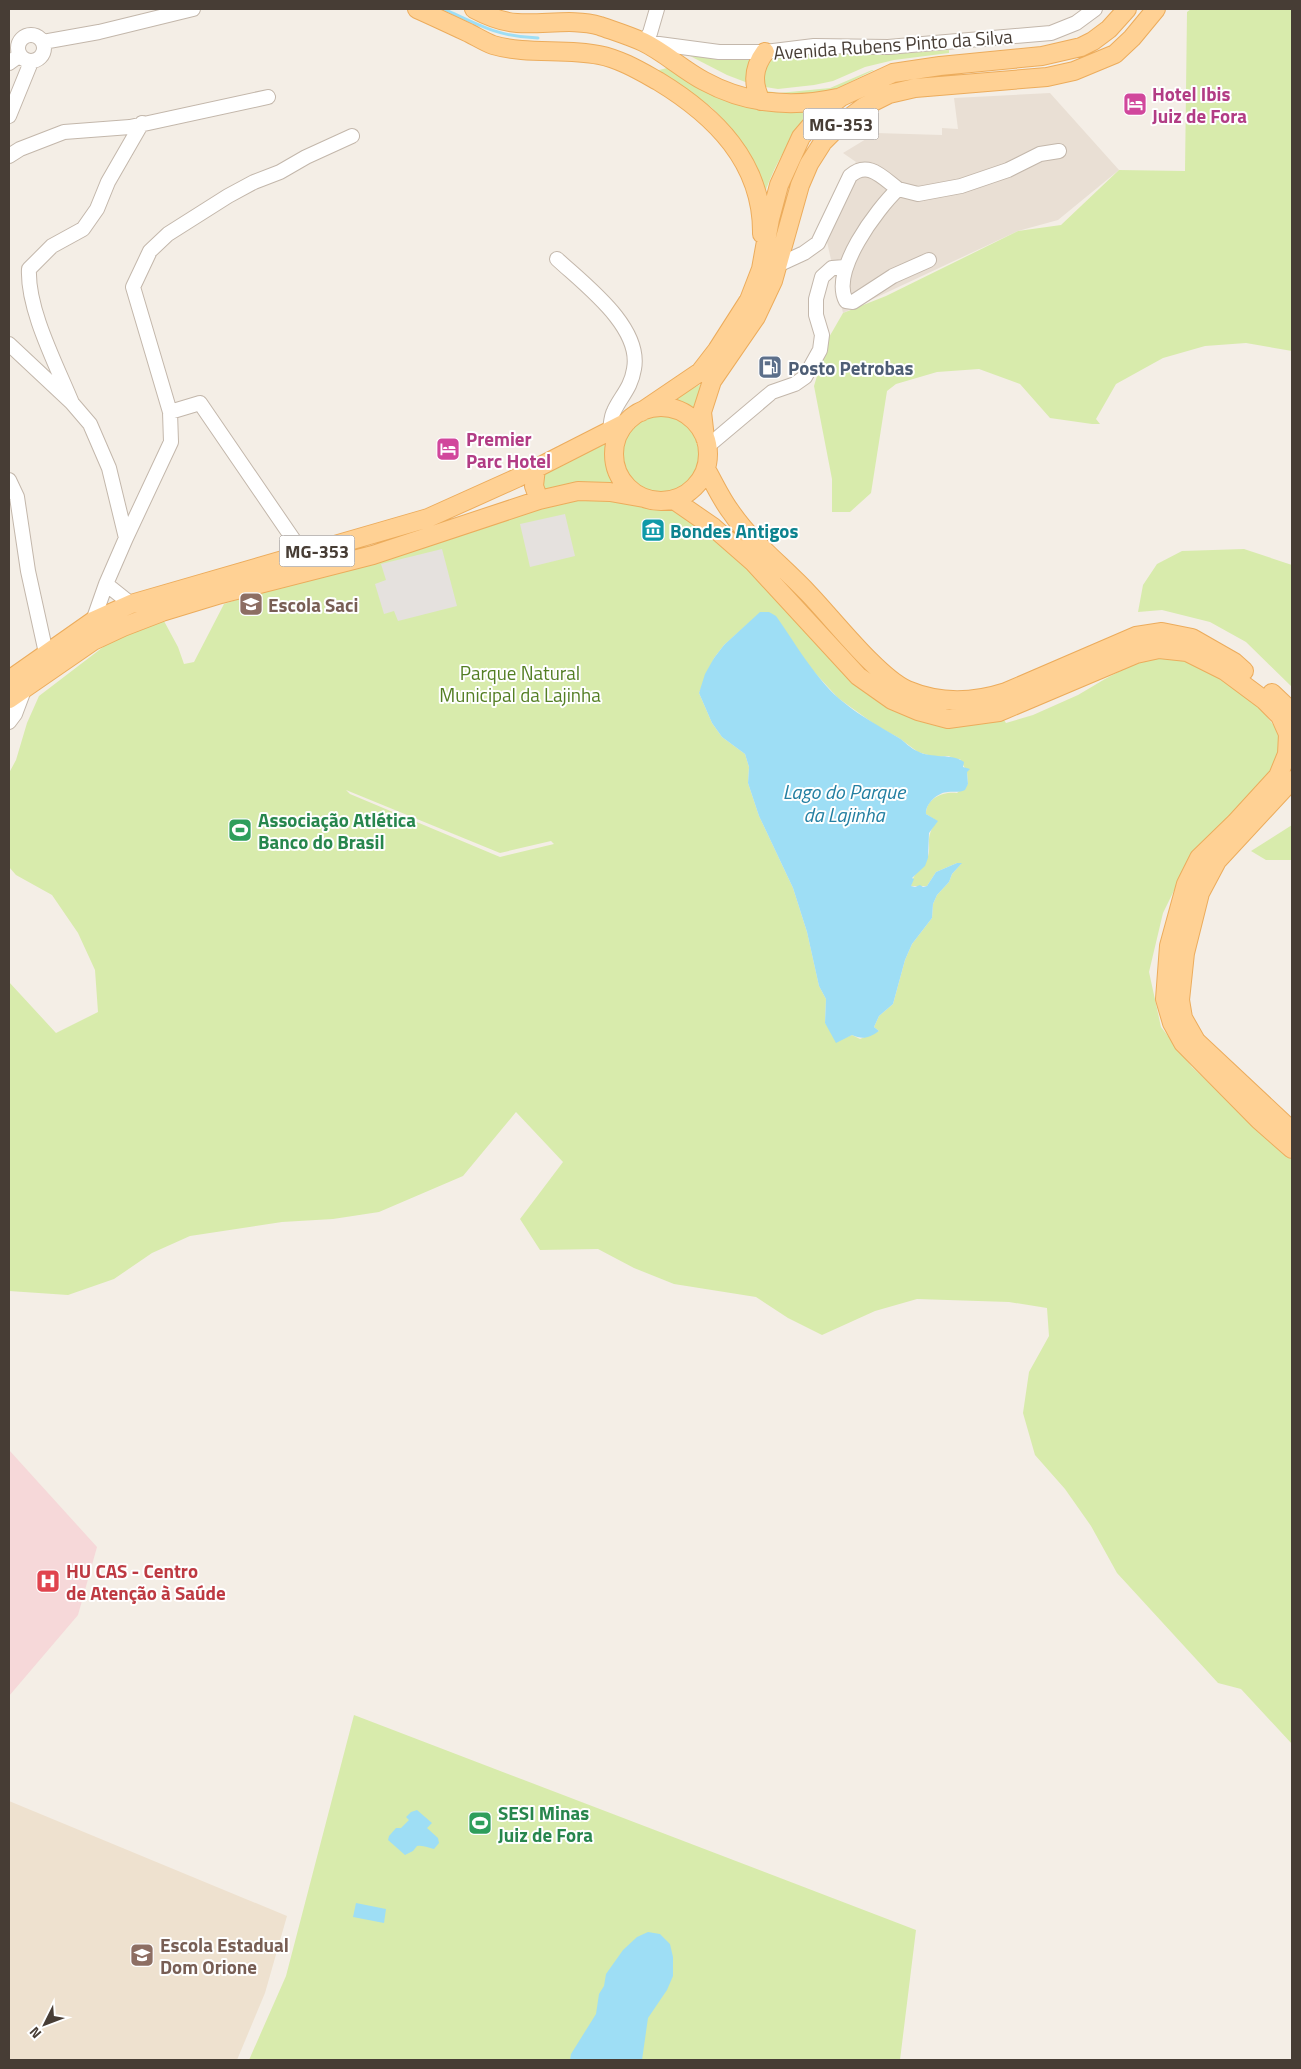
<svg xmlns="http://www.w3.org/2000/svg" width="1301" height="2069" viewBox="0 0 1301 2069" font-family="'Titillium Web',sans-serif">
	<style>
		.residential { fill: #e9dfd4 }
		.education { fill: #eee1cf }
		.medical { fill: #f6d8d9 }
		.green { fill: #d8ebac; fill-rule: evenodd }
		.parking { fill: #e5e1de }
		.water { fill: #9edef5 }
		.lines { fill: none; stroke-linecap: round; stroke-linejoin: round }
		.stream { stroke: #9edef5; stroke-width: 3 }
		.minor-casing { stroke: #c3b7ab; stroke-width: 16 }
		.major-casing { stroke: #ecac5c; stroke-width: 20 }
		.minor { stroke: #fff; stroke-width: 14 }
		.major { stroke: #ffd194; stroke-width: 18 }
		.labels { text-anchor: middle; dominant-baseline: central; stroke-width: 4; stroke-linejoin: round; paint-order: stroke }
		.shield { fill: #fff; stroke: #7e7772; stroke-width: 1 }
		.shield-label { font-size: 18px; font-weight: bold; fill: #473d35 }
		.street-label { font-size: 19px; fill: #473d35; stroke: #fff }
		.hotel-label { font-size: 19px; font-weight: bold; fill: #b23c85; stroke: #fff; text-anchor: start }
		.service-label { font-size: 19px; font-weight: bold; fill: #4e5e75; stroke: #fff; text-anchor: start }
		.culture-label { font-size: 19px; font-weight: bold; fill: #0d838f; stroke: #fff; text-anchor: start }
		.education-label { font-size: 19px; font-weight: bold; fill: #785e54; stroke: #fff; text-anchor: start }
		.park-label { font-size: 19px; fill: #537e23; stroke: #fff }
		.leisure-label { font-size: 19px; font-weight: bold; fill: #27864d; stroke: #fff; text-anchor: start }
		.health-label { font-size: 19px; font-weight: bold; fill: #be3a42; stroke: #fff; text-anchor: start }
		.water-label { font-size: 20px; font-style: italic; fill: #237fa2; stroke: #fff }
	</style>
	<rect width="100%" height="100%" fill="#f4eee6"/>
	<path class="residential" d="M 1050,93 L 1119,170 L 1058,220 L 1018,231 L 843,313 L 823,224 L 838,184 L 856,162 L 843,153 L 876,133 L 942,135 L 942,128 L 958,129 L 954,98 Z"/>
	<path class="education" d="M 9,1801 L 287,1916 L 265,1993 L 237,2060 L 9,2060 Z"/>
	<path class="medical" d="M 9,1450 L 97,1547 L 78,1615 L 9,1696 Z"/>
	<path class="green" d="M 1191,9 L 1292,9 L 1292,351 L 1246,343 L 1205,346 L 1163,358 L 1116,384 L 1096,419 L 1100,424 L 1092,424 L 1050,418 L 1020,384 L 979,369 L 937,372 L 896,384 L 887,391 L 871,493 L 850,512 L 832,512 L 832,479 L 814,386 L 828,339 L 843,313 L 886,296 L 1018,231 L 1061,225 L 1119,170 L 1185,171 L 1187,12 Z
		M 949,50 L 949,53 L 894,60 L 865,67 L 833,81 L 814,85 L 778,89 L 759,86 L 758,75 L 770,59 L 777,57 L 821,53 L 891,54 Z
		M 690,56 L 753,60 L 748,83 L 727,75 Z
		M 671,65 L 706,87 L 816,106 C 794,132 777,159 765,192 L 764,193 C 751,161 737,131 711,107 C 694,93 673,83 655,71 L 667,68 Z
		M 872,70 L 874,70 L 846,84 L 834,94 L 788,101 L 760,90 L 779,93 L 830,88 Z
		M 703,383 L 696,419 L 684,408 L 667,402 Z
		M618 455a43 43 0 1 1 86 0a43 43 0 1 1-86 0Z
		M 618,436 C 611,463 617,474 634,495 L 542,499 L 540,469 Z
		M 590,498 L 635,500 L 671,508 L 723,539 L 855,679 L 951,726 L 1004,720 L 1006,723 L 1033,715 L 1078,695 L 1105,679 L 1139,661 L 1162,657 L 1185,658 L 1223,676 L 1258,705 L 1278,731 L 1279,750 L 1273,772 L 1193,852 L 1163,913 L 1149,972 L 1161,1027 L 1192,1067 L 1292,1160 L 1292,1744 L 1241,1689 L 1218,1683 L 1117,1573 L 1091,1526 L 1065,1489 L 1035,1455 L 1023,1413 L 1029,1372 L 1049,1336 L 1047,1308 L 1009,1302 L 917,1299 L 875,1311 L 822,1335 L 788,1318 L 756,1297 L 674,1284 L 634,1268 L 598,1249 L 540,1250 L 520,1219 L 563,1162 L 516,1112 L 463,1176 L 379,1212 L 333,1219 L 282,1222 L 190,1236 L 152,1253 L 114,1279 L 68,1295 L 9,1291 L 9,982 L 56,1033 L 98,1012 L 95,970 L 78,933 L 52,895 L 16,875 L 9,867 L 9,773 L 16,760 L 27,723 L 39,696 L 111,641 L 164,621 L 178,647 L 184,664 L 194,662 L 224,604 L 321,572 L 541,509 L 566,502 ZM 760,613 L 838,698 L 877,726 L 899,738 L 918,752 L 935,757 L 949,756 L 954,759 L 960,759 L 967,772 L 968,784 L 957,793 C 944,791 926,798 926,814 L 937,821 C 923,839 933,845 927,859 C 922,869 912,874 911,886 L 927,886 L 936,872 L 957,863 L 961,864 L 952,874 L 949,882 L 937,895 L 933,904 L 932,918 L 912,944 L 905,960 L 893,1004 L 879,1016 L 874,1027 L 879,1031 L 860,1039 L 852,1035 L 844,1038 L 825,1023 L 826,999 L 819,986 L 807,932 L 793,888 L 759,816 L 748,783 L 749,767 L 745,754 L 722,737 L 712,723 L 699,693 L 714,658 L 724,645 ZM 346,790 L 500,853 L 551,841 L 554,844 L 500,857 L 350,794 Z
		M 1244,549 L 1292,565 L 1292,687 L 1246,642 L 1210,622 L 1162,610 L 1138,612 L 1143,585 L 1157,564 L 1182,551 Z
		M 1292,825 L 1292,860 L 1266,860 L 1251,851 Z
		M 354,1715 L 916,1930 L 900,2060 L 249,2060 L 286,1976 Z"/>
	<path class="parking" d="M 565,514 L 575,556 L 530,567 L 520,524 Z
		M 442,549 L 457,606 L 398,621 L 394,611 L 384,614 L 375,584 L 386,580 L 381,564 Z"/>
	<path class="water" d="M 760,612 L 769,612 L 776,616 C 791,637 805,661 822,681 C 842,706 872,722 899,738 C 905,742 910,748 917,751 C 931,759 952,753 964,762 L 963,767 L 970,769 L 967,772 L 968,784 L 965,790 C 958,793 955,791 948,792 C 938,792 925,804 926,814 L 938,821 L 929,833 L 928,858 L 925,866 L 912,878 L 914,879 L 911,886 L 915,887 L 920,885 L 923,887 L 927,886 L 936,872 L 957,863 L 962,863 L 952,874 L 949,882 L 937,895 L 933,904 L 932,918 L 912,944 L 905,960 L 893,1004 L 879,1016 L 874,1027 L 879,1031 C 869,1038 863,1040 852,1035 L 836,1043 L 825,1023 L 826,999 L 819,986 L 807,932 L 793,888 L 759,816 L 748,783 L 749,767 L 745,754 L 722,737 L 712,723 L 699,693 L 705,674 L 714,658 L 724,645 Z
		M 417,1810 L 432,1823 L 427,1828 L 438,1838 L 439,1843 L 434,1849 C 428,1848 424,1845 417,1846 L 413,1851 L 405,1855 L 388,1840 L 389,1836 L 396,1828 L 401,1828 L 409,1820 L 406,1817 L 411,1812 Z
		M 356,1903 L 386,1909 L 384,1923 L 353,1917 Z
		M 648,1932 L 660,1934 L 670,1944 L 673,1957 L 673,1976 L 667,1990 L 648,2018 L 642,2060 L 570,2060 L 571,2054 L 596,2014 L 599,1994 L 604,1986 L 606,1974 L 623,1950 L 637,1937 Z"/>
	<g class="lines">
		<path class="stream" d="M 444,9 C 478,25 499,37 538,38"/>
		<g class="minor-casing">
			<path id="minor" d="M 657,9 L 650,33 L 644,42 L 719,52 L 765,52 L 814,46 L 888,47 L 1051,33 L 1076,23 L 1095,9
				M18 48a13 13 0 1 1 26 0a13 13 0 1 1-26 0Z
				M 43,42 L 99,32 L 193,9
				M 9,63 L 20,55
				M 9,116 L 31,62
				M 9,156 L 20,149 L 64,132 L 130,127 L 268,97
				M 557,259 C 585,285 642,327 634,369 C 631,388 621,396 614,411 C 611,416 611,424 610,430
				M 929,260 L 893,276 L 853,302 L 846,301 C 830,271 877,209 898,189 L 918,194 L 961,186 L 1008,170 L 1040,154 L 1059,151
				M 778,265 L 804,253 L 818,243 L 850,176 C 868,160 882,177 898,189
				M 9,344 L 72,403 L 90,424 L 109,468 L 126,538
				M 72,403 C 56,364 27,309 29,269 L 52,246 L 83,229 L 97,209 L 108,182 L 142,123
				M 170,412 L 200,403 L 304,555
				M 708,446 L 772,392 L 795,384 L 805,377 L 820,350 L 822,335 L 816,315 L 816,299 L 822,277 L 832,268 L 845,267
				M 9,480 L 17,497 L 28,571 L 46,653
				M 106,584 L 131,604
				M 93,621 L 106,584 L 126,538 L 171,442 L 170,412 L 133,287 L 150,251 L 168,234 L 228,196 L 254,182 L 280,172 L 306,157 L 352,136
				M 9,722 L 15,714 L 24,690"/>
		</g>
		<g class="major-casing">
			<path id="major" d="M 417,9 C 435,17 452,25 469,33 C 477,37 485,42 493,45 C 527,55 564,48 599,55 C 620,59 640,71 658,81 C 714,115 763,162 762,234
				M 474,9 C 487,16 501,22 517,23 C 544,25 574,18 600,26 C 614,31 630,36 643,42 C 664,52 683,70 704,81 C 746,104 791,108 837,98
				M 761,101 C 752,83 753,68 765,52
				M614 454a47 47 0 1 1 94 0a47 47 0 1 1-94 0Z
				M 641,412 L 700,372 L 717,350 L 749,300 L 761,269 L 770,219 L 779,185 L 801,137 L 824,110 L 841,97 L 893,73 L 940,66 L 1042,56 L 1081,47 L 1093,41 L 1109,29 L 1127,9
				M 705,438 L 702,412 L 712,381 L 756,317 L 773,281 L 800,185 L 809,164 L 823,142 L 841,124 L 865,106 L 889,94 L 915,88 L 1047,77 L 1074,71 L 1115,54 L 1132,38 L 1156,9
				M 536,468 L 534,486 L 539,500
				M 706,469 C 714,483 721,499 731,512 C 752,543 784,567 809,594 C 833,619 878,677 907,690 C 940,704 972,703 1006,692 L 1136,636 L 1162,632 L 1192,638 L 1234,662 L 1244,671
				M 674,500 L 713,527 L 753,562 L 858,676 L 892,700 L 918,711 L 948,719 L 999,712 L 1136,654 L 1159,649 L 1187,652 L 1225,671 L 1264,700 L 1280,716 L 1288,734 L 1287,754 L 1278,776 L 1235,823 L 1199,858 L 1186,884 L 1169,946 L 1165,999 L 1172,1023 L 1183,1043 L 1259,1120 L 1292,1149
				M 9,680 L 93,621 L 131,604 L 428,518 L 517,478 L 627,422
				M 1272,693 L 1292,712
				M 9,699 L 93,641 L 123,627 L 162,612 L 221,594 L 373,555 L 539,500 L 578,491 L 610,492 L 644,498
				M 1292,780 L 1217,861 L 1200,893 L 1185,953 L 1180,1000 L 1183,1018 L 1196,1041 L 1292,1131"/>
		</g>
		<use href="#minor" class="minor"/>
		<use href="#major" class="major"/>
	</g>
	<defs>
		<g id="hotel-square" transform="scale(1.25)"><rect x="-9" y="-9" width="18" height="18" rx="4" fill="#d1479c" stroke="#fff"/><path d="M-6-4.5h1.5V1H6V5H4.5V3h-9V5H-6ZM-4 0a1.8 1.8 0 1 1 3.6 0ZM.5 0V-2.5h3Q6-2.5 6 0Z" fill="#fff"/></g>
		<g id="fuel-square" transform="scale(1.25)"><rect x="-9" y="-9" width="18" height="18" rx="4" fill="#5c6f8a" stroke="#fff"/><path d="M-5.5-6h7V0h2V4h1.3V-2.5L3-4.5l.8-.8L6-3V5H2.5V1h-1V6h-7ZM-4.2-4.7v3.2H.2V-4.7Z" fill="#fff"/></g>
		<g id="museum-square" transform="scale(1.25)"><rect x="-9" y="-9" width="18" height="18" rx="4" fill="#0f9aa8" stroke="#fff"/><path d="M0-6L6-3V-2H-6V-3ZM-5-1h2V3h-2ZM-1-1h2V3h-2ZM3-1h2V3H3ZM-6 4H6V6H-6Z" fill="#fff"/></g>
		<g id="school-square" transform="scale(1.25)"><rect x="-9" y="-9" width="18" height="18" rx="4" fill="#8d6e63" stroke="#fff"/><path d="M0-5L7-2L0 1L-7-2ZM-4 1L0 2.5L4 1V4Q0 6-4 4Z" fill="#fff"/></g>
		<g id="stadium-square" transform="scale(1.25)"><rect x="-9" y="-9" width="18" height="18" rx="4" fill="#2e9e5b" stroke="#fff"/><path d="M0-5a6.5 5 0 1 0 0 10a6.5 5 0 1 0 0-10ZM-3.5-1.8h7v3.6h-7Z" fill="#fff"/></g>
		<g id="hospital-square" transform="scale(1.25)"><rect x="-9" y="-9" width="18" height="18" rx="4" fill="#e0444e" stroke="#fff"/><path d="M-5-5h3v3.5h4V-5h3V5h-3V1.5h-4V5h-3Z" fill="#fff"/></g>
	</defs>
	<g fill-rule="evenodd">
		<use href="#hotel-square" x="1135" y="104"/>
		<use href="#fuel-square" x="770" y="367"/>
		<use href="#hotel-square" x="448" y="449"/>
		<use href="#museum-square" x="653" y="530"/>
		<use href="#school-square" x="251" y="604"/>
		<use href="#stadium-square" x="240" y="830"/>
		<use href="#hospital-square" x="48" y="1581"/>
		<use href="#stadium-square" x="480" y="1823"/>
		<use href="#school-square" x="142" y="1955"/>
	</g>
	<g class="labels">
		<g class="shield">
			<rect x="803.5" y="108.5" width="75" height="31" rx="4"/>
			<rect x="279.5" y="535.5" width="75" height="31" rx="4"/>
		</g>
		<g class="shield-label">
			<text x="841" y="124">MG-353</text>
			<text x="317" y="551">MG-353</text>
		</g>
		<g class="street-label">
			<text transform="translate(893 44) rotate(-4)">Avenida Rubens Pinto da Silva</text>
		</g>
		<g class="hotel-label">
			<text x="1152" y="93">Hotel Ibis<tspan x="1152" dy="22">Juiz de Fora</tspan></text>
			<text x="466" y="438">Premier<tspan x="466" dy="22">Parc Hotel</tspan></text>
		</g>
		<g class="service-label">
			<text x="788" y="367">Posto Petrobas</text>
		</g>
		<g class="culture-label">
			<text x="670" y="530">Bondes Antigos</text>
		</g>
		<g class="education-label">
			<text x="268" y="604">Escola Saci</text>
			<text x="160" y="1944">Escola Estadual<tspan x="160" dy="22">Dom Orione</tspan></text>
		</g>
		<g class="park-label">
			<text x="520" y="672">Parque Natural<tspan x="520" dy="22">Municipal da Lajinha</tspan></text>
		</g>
		<g class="leisure-label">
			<text x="258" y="819">Associação Atlética<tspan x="258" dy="22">Banco do Brasil</tspan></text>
			<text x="498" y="1812">SESI Minas<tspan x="498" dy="22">Juiz de Fora</tspan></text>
		</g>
		<g class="health-label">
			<text x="66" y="1570">HU CAS - Centro<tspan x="66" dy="22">de Atenção à Saúde</tspan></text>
		</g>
		<g class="water-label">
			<text x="844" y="791">Lago do Parque<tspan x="844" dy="23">da Lajinha</tspan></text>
		</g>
	</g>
	<rect width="1301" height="2069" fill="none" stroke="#473d35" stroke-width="20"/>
	<g transform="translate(45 2024) rotate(228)" stroke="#ffffff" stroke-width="4" paint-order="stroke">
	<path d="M0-4L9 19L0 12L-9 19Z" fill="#473d35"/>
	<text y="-8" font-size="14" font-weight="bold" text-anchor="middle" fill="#473d35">N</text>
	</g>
</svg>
